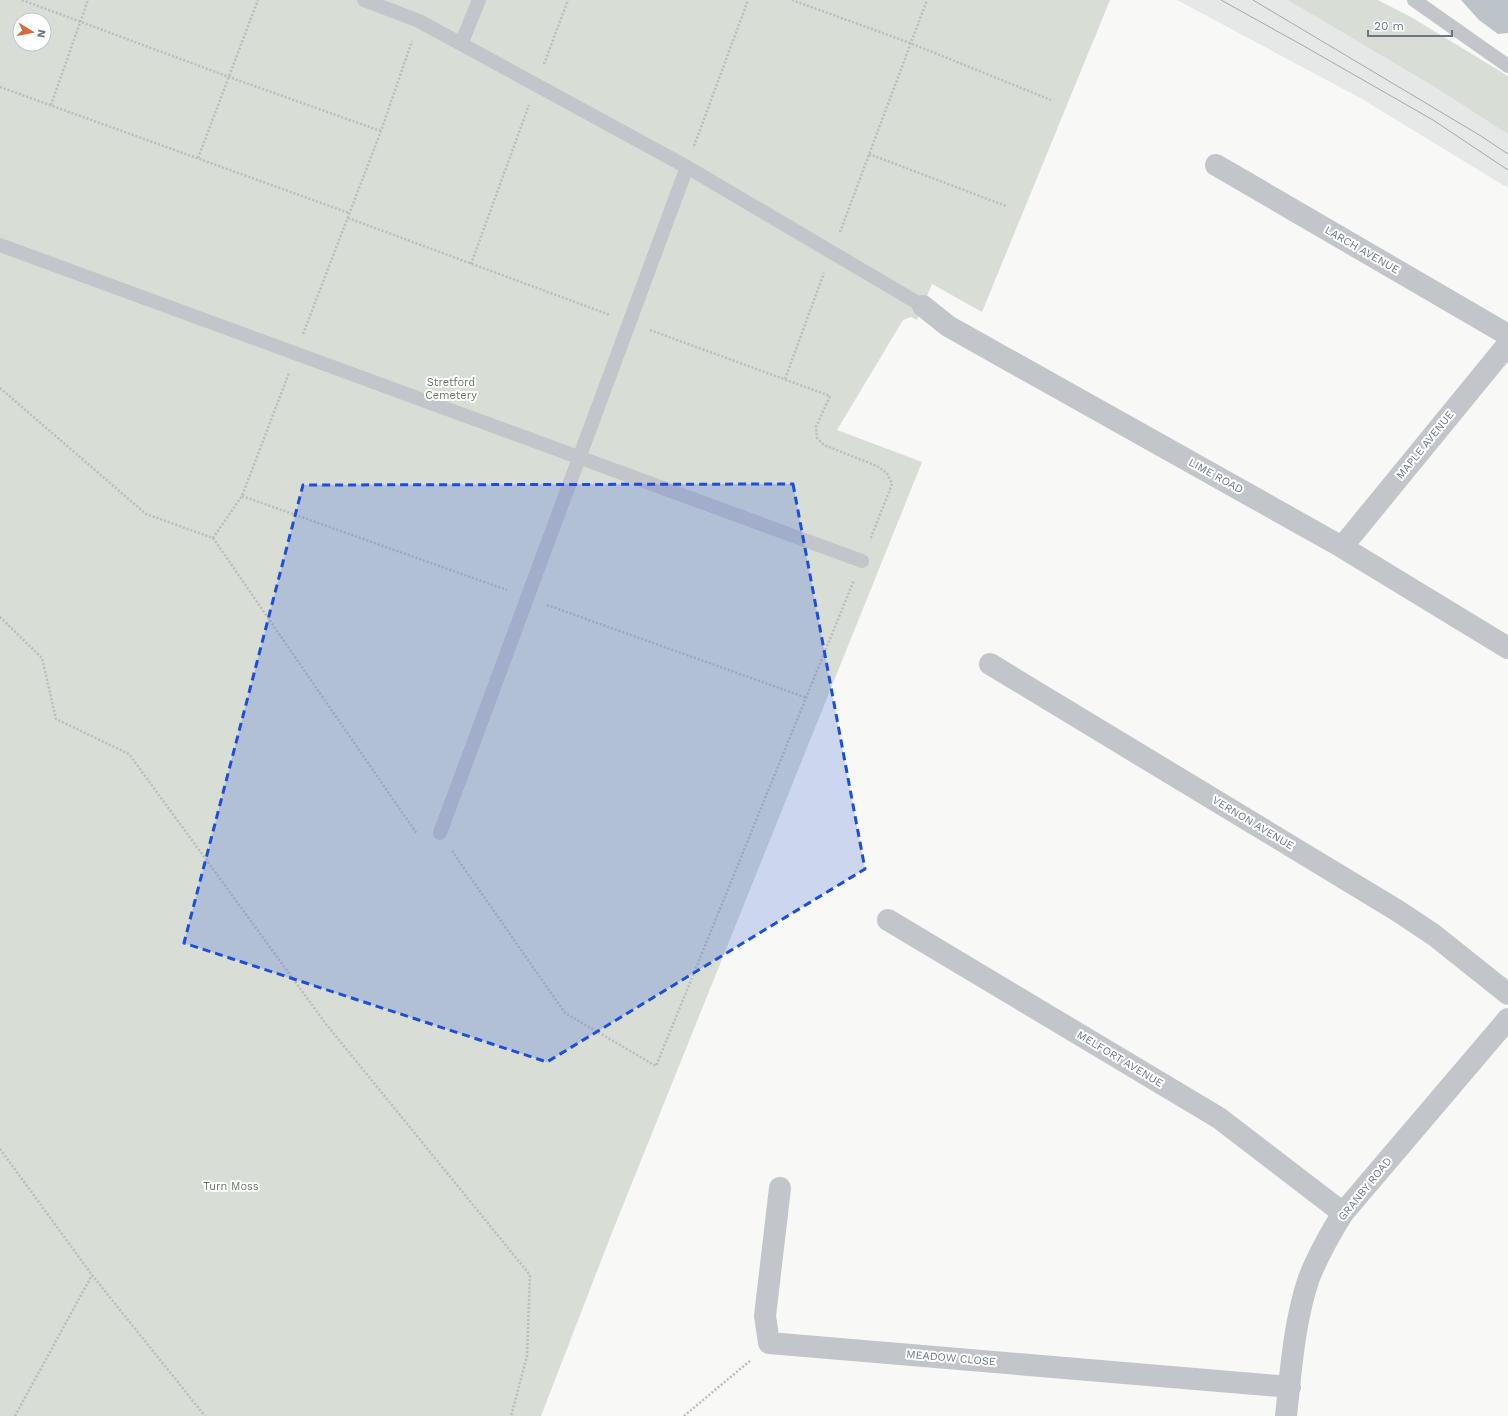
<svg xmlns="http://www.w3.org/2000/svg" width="1508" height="1416" viewBox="0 0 1508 1416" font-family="'Work Sans',sans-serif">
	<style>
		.built { fill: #e6e7e7 }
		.green { fill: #d8ddd6; fill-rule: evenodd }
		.water { fill: #bcc4ca }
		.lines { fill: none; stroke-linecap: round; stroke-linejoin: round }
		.path { stroke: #babcbf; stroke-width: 2.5; stroke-dasharray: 2 2; stroke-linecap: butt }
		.lane { stroke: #c2c5c9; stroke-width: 14 }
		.street { stroke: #c2c5c9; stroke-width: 22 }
		.tram { stroke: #a4a8ae; stroke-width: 1 }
		.marked { fill: #1d4ed8; fill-opacity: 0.2; stroke: #1d4ed8; stroke-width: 3; stroke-dasharray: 8 5; stroke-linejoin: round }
		.labels { text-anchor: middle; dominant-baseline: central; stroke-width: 4; stroke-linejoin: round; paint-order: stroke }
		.street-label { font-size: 11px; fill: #6a7685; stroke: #fff }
		.park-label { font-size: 11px; fill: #667764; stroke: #fff }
	</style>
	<rect width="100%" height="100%" fill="#f8f8f6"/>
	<path class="built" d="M 1177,0 L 1295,0 L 1508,128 L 1508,188 L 1362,99 Z"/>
	<path class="green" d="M 0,0 L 1110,0 L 982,312 L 932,284 L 917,320 L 911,317 L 903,320 L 837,430 L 922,462 L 611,1235 L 541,1416 L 0,1416 ZM 20,20 L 44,20 L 44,44 L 20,44 Z
		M 1288,0 L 1378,0 L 1411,17 L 1508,76 L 1508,134 L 1435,87 Z"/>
	<path class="water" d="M 1461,0 L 1508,0 L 1508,33 L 1498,34 L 1479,20 Z"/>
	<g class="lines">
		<path class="path" d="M 22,0 L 229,77 L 381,131
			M 792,0 L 910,43 L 1051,100
			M 544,64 L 568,0
			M 0,87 L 349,213
			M 51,105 L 88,0
			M 694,146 L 748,0
			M 869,154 L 1006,206
			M 198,158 L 258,0
			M 348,218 L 610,315
			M 840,232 L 927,0
			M 471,264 L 529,105
			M 650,330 L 830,396 L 816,427 L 817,438 L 824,445 L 877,466 L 887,473 L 892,484 L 870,540
			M 303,334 L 381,131 L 412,41
			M 785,379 L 824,273
			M 0,388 L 146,514 L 213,538 L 417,834
			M 242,496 L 507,590
			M 213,538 L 242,496 L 289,373
			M 547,605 L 807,698
			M 0,617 L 42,658 L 56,719 L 129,754 L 326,1024 L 530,1275 L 527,1356 L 511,1416
			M 452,851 L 565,1013 L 656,1066 L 854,580
			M 0,1149 L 92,1275 L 205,1416
			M 15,1416 L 92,1275
			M 684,1416 L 751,1360"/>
		<path class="lane" d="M 364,0 L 419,21 L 687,167 L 923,306
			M 1414,0 L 1508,66
			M 461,44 L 479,0
			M 0,245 L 862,561
			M 440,833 L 687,167"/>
		<path class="street" d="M 1216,165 L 1508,335
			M 923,306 L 948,326 L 1342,547 L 1508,648
			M 1342,547 L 1508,344
			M 990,664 L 1398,911 L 1434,935 L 1508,994
			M 888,920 L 1219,1118 L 1343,1213
			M 780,1188 L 765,1316 L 769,1343 L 1290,1387
			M 1286,1416 C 1291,1370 1294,1322 1309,1278 C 1318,1255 1330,1234 1343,1213 L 1508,1019"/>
		<path class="tram" d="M 1221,0 L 1302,45 L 1433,120 L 1508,170
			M 1253,0 L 1481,136 L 1508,154"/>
	</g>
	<path class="marked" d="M 793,484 L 865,869 L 547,1062 L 184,943 L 303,485 Z"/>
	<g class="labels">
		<g class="street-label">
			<text transform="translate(1362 250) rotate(30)">LARCH AVENUE</text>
			<text transform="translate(1425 445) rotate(-51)">MAPLE AVENUE</text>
			<text transform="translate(1216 476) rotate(29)">LIME ROAD</text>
			<text transform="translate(1253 823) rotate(31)">VERNON AVENUE</text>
			<text transform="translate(1120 1059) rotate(31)">MELFORT AVENUE</text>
			<text transform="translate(1365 1189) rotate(-51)">GRANBY ROAD</text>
			<text transform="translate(951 1358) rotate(5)">MEADOW CLOSE</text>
		</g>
		<g class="park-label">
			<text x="451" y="382">Stretford<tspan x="451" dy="13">Cemetery</tspan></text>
			<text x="231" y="1186">Turn Moss</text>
		</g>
	</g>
	<g transform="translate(32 32) rotate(100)"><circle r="19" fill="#ffffff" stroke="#c3c8ce"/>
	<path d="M0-3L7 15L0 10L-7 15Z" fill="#d56c3a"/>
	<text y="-6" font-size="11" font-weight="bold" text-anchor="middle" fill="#6a7685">N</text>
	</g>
	<path d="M1368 30v6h84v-6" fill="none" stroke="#6a7685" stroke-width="2"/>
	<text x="1374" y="30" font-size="12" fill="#6a7685" stroke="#ffffff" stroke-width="3" paint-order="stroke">20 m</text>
</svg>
